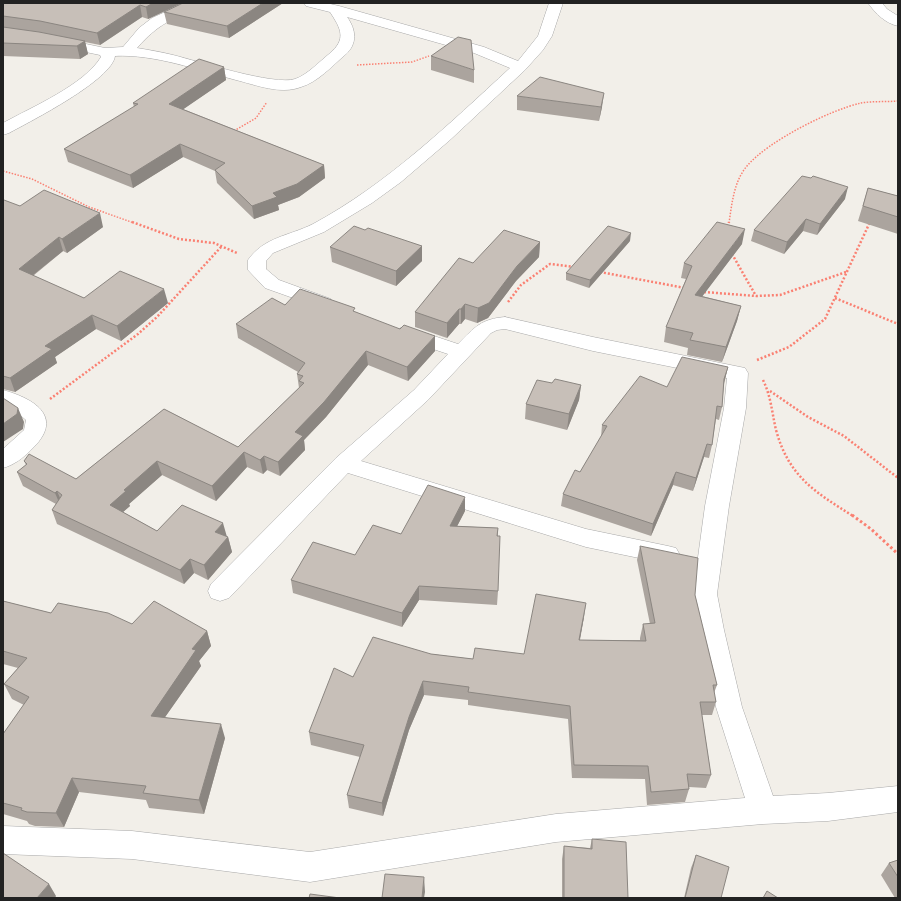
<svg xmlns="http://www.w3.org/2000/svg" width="901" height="901" viewBox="0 0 901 901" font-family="Cabin,sans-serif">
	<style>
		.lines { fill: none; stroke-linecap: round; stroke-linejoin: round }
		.minor-casing { stroke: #a9a9a9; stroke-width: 1 }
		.path-far2 { stroke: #fa8072; stroke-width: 1.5; stroke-dasharray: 1.5 1.5; stroke-linecap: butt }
		.path-far1 { stroke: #fa8072; stroke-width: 2.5; stroke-dasharray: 2 2; stroke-linecap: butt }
		.path { stroke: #fa8072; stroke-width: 3; stroke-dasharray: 2.5 2.5; stroke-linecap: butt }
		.minor { fill: #fff; fill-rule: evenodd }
		.wall { fill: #aba49e }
		.shaded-wall { fill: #8b8681 }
		.building { fill: #c7bfb8; stroke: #8b8681 }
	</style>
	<rect width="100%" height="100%" fill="#f2efe9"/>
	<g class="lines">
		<g class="minor-casing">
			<path id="minor" d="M 185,3 L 203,3 L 201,6 C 172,19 158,24 137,48 C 149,50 161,52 173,55 C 197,61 275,86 295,79 C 307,75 319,62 329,54 C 347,39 341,29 330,12 L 306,6 L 304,3 L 326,3 L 339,6 L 484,47 L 518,61 L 538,36 L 549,3 L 563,3 L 552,36 L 543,50 L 525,70 L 450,140 L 401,182 L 372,203 L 324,232 L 273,253 L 266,261 L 266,269 L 279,280 L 331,299 L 334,303 L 331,307 L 324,309 L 265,288 L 248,270 L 248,260 C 264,237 289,236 313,224 C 387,184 448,125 510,68 L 474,53 L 347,17 C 356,29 358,44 345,55 C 332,66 318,82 301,87 C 281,95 256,85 236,80 C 197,70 155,54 115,56 C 112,80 31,121 9,133 L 3,135 L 3,123 C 32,107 84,85 101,57 L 100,55 L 43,43 L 3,38 L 3,30 L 43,35 L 105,48 L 123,47 L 139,28 L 152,18 Z
				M 868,3 L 882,3 L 887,9 L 898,16 L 898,26 C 885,23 876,14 868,3 Z
				M 505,317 L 593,337 L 745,368 L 748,373 L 746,408 L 729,506 L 717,594 L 724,630 L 742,707 L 773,796 L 828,793 L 898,786 L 898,812 L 828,821 L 763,824 L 556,842 L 310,882 L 132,859 L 3,854 L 3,826 L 132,831 L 310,852 L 556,814 L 745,798 L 716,707 L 698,630 L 693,594 L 705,506 L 724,408 L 727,378 L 593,351 L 505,329 L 497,330 L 491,333 L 428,400 L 361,461 L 586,529 L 668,546 L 676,548 L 680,555 L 676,562 L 668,564 L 586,547 L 348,473 L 229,598 L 220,601 L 211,598 L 208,591 L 211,584 L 336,458 L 414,390 L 448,354 L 400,338 L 397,333 L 400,328 L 407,327 L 458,344 C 475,327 481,319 505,317 Z
				M 3,390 C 36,399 65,418 31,450 C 23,458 14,465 3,468 L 3,449 L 24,430 L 26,420 L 19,414 L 3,406 Z"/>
		</g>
		<path class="path-far2" d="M 357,65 L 412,62 L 429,56
			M 234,131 L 256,118 L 267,102
			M 3,171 L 32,179 L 89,207 L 134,223
			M 729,223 C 732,203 734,181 747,166 C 768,141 830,110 861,103 C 873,101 886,102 898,101"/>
		<path class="path-far1" d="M 132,222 L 179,239 L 214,243 L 237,253
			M 728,227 L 729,222
			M 732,254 L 756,296
			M 600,272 L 685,288
			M 704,292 L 756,296 L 780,295 L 846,272
			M 835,298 L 898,324
			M 508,302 L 521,285 L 550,264 L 575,267
			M 757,360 L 789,347 L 825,319 L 870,222
			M 763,380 C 771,396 772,413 776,430 C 789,477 815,492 853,516
			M 770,391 L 808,417 L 844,436 L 898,478
			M 50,399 L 138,334 L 157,317 L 221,247"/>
		<path class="path" d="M 852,515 L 871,529 L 898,554"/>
		<use href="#minor" class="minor"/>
	</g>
	<path class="wall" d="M 3,3 L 182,3 L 148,19 L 142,17 L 100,45 L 85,42 L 88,54 L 80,59 L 3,56 Z
		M 283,3 L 229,38 L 167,24 L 164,12 Z
		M 431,56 L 474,70 L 474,83 L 431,70 Z
		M 224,67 L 226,80 L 183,109 L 324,165 L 325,178 L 299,197 L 278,205 L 279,210 L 254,219 L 217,183 L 215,171 L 183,157 L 133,188 L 68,162 L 64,149 L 134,107 L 133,103 Z
		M 517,96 L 602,107 L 599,121 L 517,110 Z
		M 868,188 L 898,196 L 898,234 L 858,221 Z
		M 845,199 L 817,235 L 803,231 L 784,254 L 751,241 L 754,230 Z
		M 3,201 L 20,206 L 103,227 L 67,253 L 63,251 L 33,276 L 84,298 L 168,303 L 121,341 L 96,329 L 55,357 L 57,363 L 15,392 L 3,389 Z
		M 365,230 L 422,246 L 422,261 L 396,286 L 332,262 L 330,247 Z
		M 630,241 L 589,288 L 566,280 L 566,273 Z
		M 540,242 L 539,257 L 516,281 L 488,318 L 477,323 L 465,319 L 461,324 L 459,324 L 447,338 L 415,327 L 415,312 L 473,263 Z
		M 742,244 L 702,296 L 741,306 L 737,321 L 722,362 L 687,355 L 688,348 L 664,342 L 666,327 L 686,279 L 681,278 L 684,263 Z
		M 285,305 L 356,312 L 435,351 L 408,381 L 368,365 L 326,417 L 304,440 L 305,450 L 280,476 L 267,470 L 263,474 L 247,467 L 216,501 L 162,475 L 129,504 L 130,506 L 123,512 L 157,531 L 226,537 L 228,537 L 232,552 L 208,580 L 194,573 L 184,584 L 57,524 L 52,510 L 56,504 L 23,486 L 17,472 L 26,465 L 24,461 L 76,479 L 164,409 L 238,447 L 299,388 L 297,374 L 298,372 L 238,338 L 236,324 Z
		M 728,367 L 724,384 L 722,407 L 719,420 L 716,419 L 712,445 L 709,458 L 704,457 L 693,491 L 673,485 L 651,536 L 561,506 L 563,494 L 580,472 L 601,437 L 602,425 L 667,387 Z
		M 552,383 L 581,385 L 579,400 L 567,430 L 525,419 L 526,404 Z
		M 465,511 L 457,526 L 498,528 L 498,591 L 497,605 L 419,600 L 402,627 L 293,593 L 291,580 L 355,555 L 401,534 Z
		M 640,546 L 695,595 L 717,685 L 714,693 L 716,702 L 712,715 L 702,715 L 711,775 L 706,788 L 689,787 L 689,789 L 685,802 L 647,805 L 645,779 L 572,778 L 568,719 L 468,705 L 468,700 L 424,695 L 409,730 L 383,816 L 349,808 L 347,795 L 360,757 L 311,745 L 309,732 L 353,677 L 431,654 L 473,659 L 524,654 L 584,617 L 580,640 L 640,640 L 640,638 L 643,624 L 650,624 L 637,560 Z
		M 3,601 L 51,613 L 132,624 L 207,631 L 211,646 L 199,661 L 201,666 L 165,717 L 225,738 L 204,814 L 149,808 L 146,800 L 79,792 L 64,827 L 35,826 L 29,824 L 27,821 L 3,814 L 3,734 L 24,705 L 12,699 L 4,684 L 18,668 L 3,664 Z
		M 592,839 L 628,898 L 562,898 L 562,859 L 564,846 L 590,848 Z
		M 696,855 L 721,898 L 684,898 L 691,868 Z
		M 898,860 L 898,898 L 895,898 L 881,875 L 889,863 Z"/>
	<path class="shaded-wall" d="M 153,3 L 182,3 L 148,19 L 146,7 Z
		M 263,3 L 283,3 L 229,38 L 227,26 Z
		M 140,5 L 142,17 L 100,45 L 97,33 Z
		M 85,41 L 88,54 L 80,59 L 77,46 Z
		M 224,67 L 226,80 L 172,117 L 169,104 Z
		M 604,93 L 602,107 L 599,121 L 601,107 Z
		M 180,144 L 183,157 L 133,188 L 130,175 Z
		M 324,165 L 325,178 L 299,197 L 278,205 L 279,210 L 254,219 L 252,206 L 273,193 Z
		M 848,187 L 845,199 L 817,235 L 820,224 Z
		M 100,213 L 103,227 L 67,253 L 62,239 Z
		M 806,219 L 803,231 L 784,254 L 787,242 Z
		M 745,229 L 742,244 L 692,310 L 695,295 Z
		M 631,233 L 630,241 L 589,288 L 590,280 Z
		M 59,237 L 63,251 L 23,283 L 19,269 Z
		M 540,242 L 539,257 L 516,281 L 488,318 L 477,323 L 478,308 Z
		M 422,246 L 422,261 L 396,286 L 396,271 Z
		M 164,289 L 168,303 L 121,341 L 117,326 Z
		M 465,304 L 465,319 L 461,324 L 461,309 Z
		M 741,306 L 737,321 L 722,362 L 726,347 Z
		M 459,309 L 459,324 L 447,338 L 447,323 Z
		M 92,315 L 96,329 L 55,357 L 57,363 L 15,392 L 10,378 L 45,346 Z
		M 435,336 L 435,351 L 408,381 L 407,367 Z
		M 366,351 L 368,365 L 326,417 L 304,440 L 305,450 L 280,476 L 278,462 L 295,432 Z
		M 728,367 L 725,379 L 721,391 L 724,379 Z
		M 581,385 L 579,400 L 567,430 L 569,414 Z
		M 18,408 L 24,422 L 23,429 L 3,442 L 3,424 Z
		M 707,444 L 704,457 L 693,491 L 696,478 Z
		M 244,452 L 247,467 L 216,501 L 212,486 Z
		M 264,456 L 267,470 L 263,474 L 260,460 Z
		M 157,461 L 162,475 L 129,504 L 130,506 L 115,519 L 110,505 L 124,490 Z
		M 676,472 L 673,485 L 651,536 L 653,524 Z
		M 57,491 L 63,505 L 61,507 L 55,493 Z
		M 465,497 L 465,511 L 450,540 L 450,526 Z
		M 223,523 L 227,537 L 215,532 Z
		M 228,537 L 232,552 L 208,580 L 204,565 Z
		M 190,559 L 194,573 L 184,584 L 180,570 Z
		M 419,586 L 419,600 L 402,627 L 402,613 Z
		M 586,603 L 584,617 L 577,654 L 579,640 Z
		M 207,631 L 211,646 L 199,661 L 201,666 L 156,730 L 151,716 L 192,649 Z
		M 423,681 L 424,695 L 409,730 L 383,816 L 382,803 L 409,717 Z
		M 221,724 L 225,738 L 204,814 L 199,800 Z
		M 72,778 L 79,792 L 64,827 L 56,813 Z
		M 424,877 L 425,892 L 424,898 L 422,898 Z
		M 49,884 L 56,896 L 55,898 L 37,898 Z"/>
	<path class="building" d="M 3,3 L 153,3 L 146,7 L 140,5 L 97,33 L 40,21 L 3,16 Z
		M 183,3 L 263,3 L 227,26 L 164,12 Z
		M 3,27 L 39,32 L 85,41 L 77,46 L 3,43 Z
		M 458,37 L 471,40 L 474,70 L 431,56 Z
		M 199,59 L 224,67 L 169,104 L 324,165 L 297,184 L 273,193 L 277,197 L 252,206 L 215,170 L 225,163 L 180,144 L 130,175 L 64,149 L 138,104 L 133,103 Z
		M 540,77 L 604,93 L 601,107 L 517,96 Z
		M 802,176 L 811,178 L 813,176 L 848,187 L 820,224 L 806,219 L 787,242 L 754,230 Z
		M 868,188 L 898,196 L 898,217 L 863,206 Z
		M 44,190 L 100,213 L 62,239 L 59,237 L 19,269 L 84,298 L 120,271 L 164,289 L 117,326 L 92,315 L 45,346 L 52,349 L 10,378 L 3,376 L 3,201 L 4,200 L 20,206 Z
		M 717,222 L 745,229 L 695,295 L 741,306 L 726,347 L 690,340 L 693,333 L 666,327 L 692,266 L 684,263 Z
		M 354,226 L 365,230 L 368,228 L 422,246 L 396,271 L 330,247 Z
		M 608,226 L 631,233 L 590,280 L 566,273 Z
		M 504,230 L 540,242 L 517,266 L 489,303 L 478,308 L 465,304 L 461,309 L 459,309 L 447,323 L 415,312 L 459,258 L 473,263 Z
		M 300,289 L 355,308 L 353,311 L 400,329 L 404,325 L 435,336 L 407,367 L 366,351 L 324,402 L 295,432 L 303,436 L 278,462 L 264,456 L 260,460 L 244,452 L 212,486 L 157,461 L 124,490 L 126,491 L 110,505 L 157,531 L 182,505 L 223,523 L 215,532 L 228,537 L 204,565 L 190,559 L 180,570 L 52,510 L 62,495 L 57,491 L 55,493 L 17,472 L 27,464 L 24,461 L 29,454 L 76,479 L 164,409 L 238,447 L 304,383 L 299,381 L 303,376 L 297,374 L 305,363 L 236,324 L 272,298 L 285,305 Z
		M 682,357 L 728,367 L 724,379 L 722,407 L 717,406 L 712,445 L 707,444 L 696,478 L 676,472 L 653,524 L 563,494 L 575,470 L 580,472 L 607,426 L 602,425 L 640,376 L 667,387 Z
		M 555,379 L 581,385 L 569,414 L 526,404 L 537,380 L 552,383 Z
		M 3,398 L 18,408 L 17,414 L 3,424 Z
		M 428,485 L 465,497 L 450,526 L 498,528 L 497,536 L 500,536 L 498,591 L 419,586 L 402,613 L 291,580 L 313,542 L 355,555 L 373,525 L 401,534 Z
		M 640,546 L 698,558 L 695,595 L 717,685 L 713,685 L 716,702 L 700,702 L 711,775 L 687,774 L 689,789 L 651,792 L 648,766 L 574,765 L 570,706 L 468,692 L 469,687 L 423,681 L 409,717 L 382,803 L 347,795 L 364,745 L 309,732 L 334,668 L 353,677 L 373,637 L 431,654 L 473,659 L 475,648 L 524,654 L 536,594 L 586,603 L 579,640 L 646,641 L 643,624 L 655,623 Z
		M 3,601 L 51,613 L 58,603 L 108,613 L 132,624 L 154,601 L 207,631 L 192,649 L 196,650 L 151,716 L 221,724 L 199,800 L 143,793 L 146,786 L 72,778 L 56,813 L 27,812 L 21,810 L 22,808 L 3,803 L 3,734 L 29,697 L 4,684 L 27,658 L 3,651 Z
		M 592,839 L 626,842 L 628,898 L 564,898 L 564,846 L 592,849 Z
		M 3,853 L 49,884 L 37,898 L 3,898 Z
		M 696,855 L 729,867 L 721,898 L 685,898 Z
		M 898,860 L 898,877 L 889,863 Z
		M 385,874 L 424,877 L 422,898 L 382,898 Z
		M 767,891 L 778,898 L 763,898 Z
		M 310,894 L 340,898 L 309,898 Z"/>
	<rect width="901" height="901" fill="none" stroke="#222222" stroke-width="8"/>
</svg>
